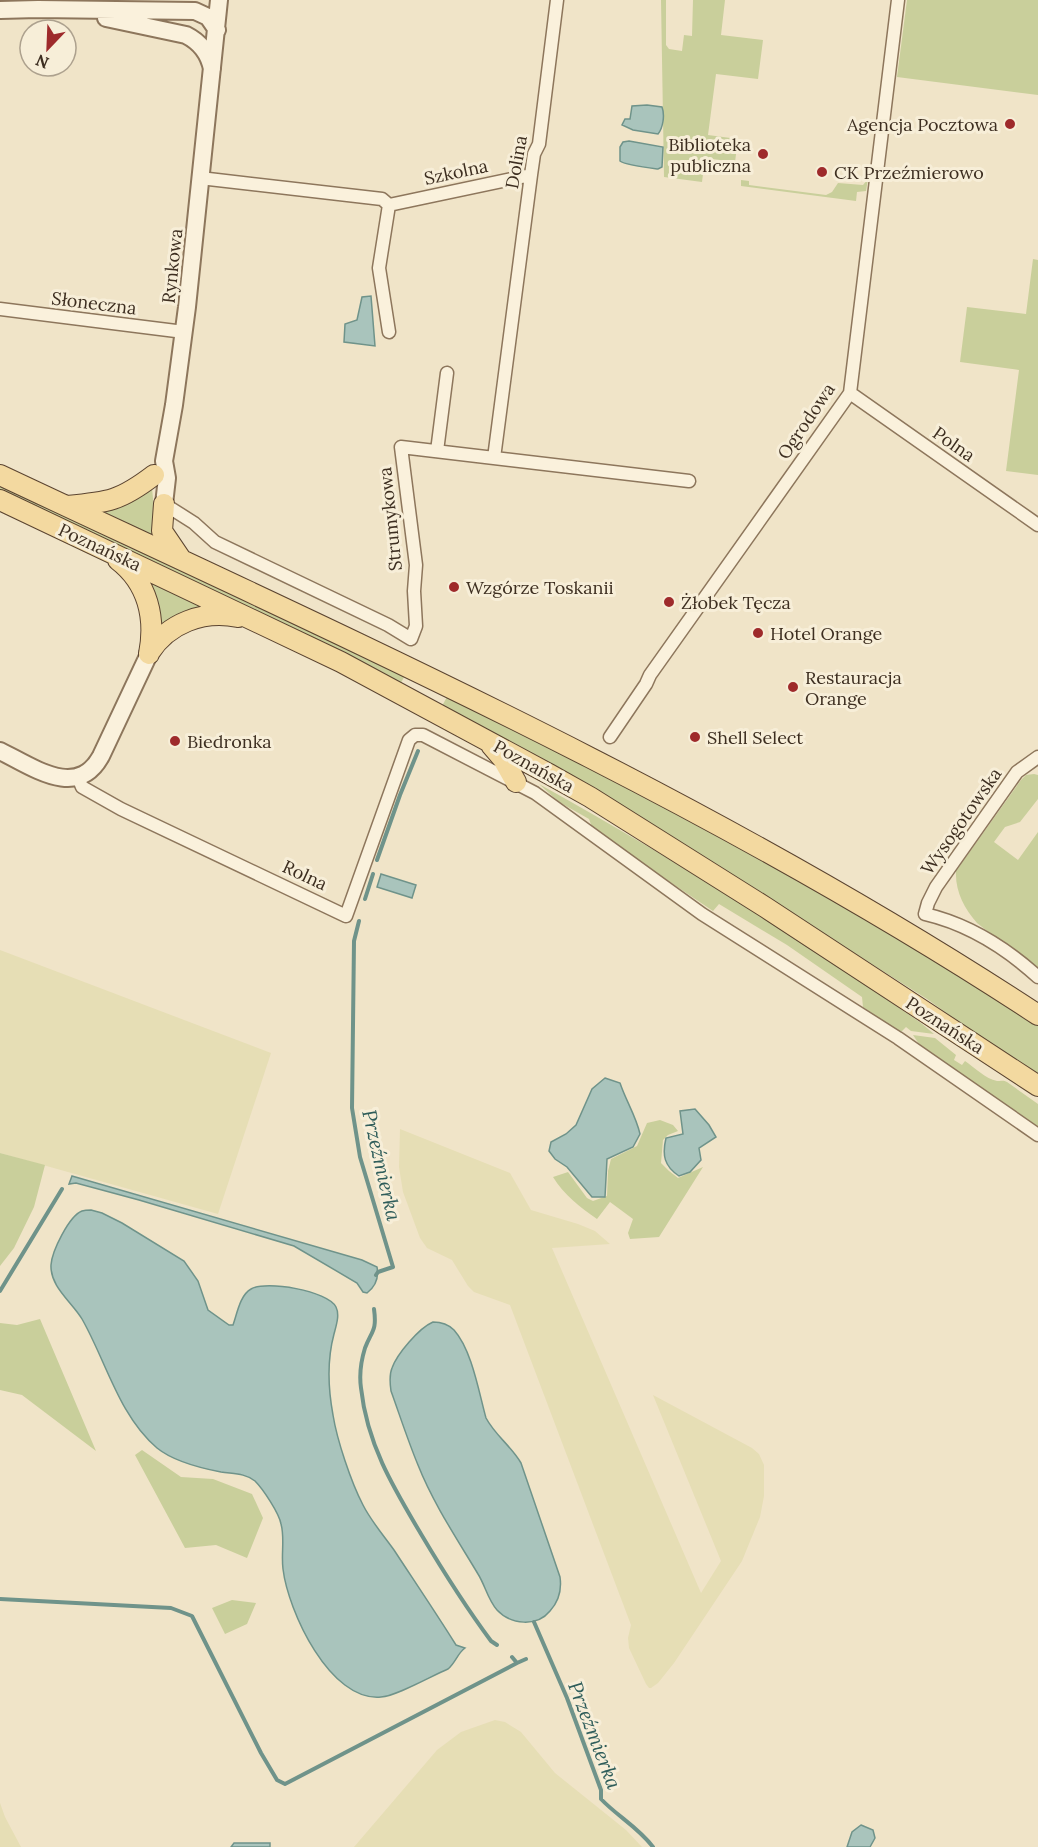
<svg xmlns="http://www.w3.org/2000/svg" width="1038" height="1847" viewBox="0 0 1038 1847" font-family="Lora,serif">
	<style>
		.farmland { fill: #e6deb5 }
		.green { fill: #c9cf9b }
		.water { fill: #a9c4bc; stroke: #6f938a; stroke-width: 1.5 }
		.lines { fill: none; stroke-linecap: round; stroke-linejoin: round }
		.stream { stroke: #6f938a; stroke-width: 4 }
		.minor-casing { stroke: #8d765c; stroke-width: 15 }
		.tertiary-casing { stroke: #8d765c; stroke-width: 20 }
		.primary-casing { stroke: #5b4430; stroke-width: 22 }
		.minor { stroke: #faf1dc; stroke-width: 12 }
		.tertiary { stroke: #faf1dc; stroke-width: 16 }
		.primary { stroke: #f3d9a0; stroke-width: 20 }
		.poi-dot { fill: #9e2a2b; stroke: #f7eed8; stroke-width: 2 }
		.labels { text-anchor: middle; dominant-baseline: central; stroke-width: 6; stroke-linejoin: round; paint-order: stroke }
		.poi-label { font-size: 18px; fill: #3d2e20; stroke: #f7eed8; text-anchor: start }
		.street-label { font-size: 18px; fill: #3d2e20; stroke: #f7eed8 }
		.water-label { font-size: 20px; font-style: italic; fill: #2f5d5a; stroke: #f7eed8 }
	</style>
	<rect width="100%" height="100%" fill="#f0e4c8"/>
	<path class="farmland" d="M 0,950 L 271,1053 L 218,1214 L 0,1153 Z
		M 400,1129 L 510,1173 L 531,1210 L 578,1224 L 595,1231 L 610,1244 L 552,1248 L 701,1593 L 721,1561 L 653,1395 L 752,1448 L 759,1454 L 764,1465 L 764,1496 L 760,1517 L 742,1561 L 674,1663 L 658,1683 L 651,1688 L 649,1688 L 646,1684 L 629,1648 L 628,1638 L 631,1625 L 510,1305 L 474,1292 L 468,1286 L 452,1260 L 427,1248 L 420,1238 L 403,1192 L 399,1167 Z
		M 495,1720 L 505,1722 L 521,1732 L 555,1773 L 626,1830 L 642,1847 L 354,1847 L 437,1750 L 461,1732 Z
		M 0,1803 L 5,1817 L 21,1847 L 0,1847 Z"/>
	<path class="green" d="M 661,0 L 666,0 L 666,45 L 669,49 L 682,51 L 684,35 L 692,36 L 693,0 L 725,0 L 721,35 L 763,40 L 758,79 L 716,74 L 708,135 L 738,139 L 735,162 L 705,158 L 702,182 L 664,177 Z
		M 907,0 L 1038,0 L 1038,95 L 897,77 Z
		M 868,179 L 866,191 L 857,192 L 856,201 L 741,186 L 741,180 L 749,181 L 749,185 L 826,195 L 832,192 L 838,183 L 863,185 Z
		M 1033,259 L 1038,260 L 1038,475 L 1006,471 L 1019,370 L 960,362 L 967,307 L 1026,314 Z
		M 0,482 L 405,675 L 401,683 L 0,493 Z
		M 152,488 L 157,538 L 97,511 Z
		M 144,576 L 208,606 L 161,630 Z
		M 449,693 L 498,717 L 836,900 L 1038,1025 L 1038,1079 L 927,999 L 742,882 L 441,708 Z
		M 1034,774 L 1038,775 L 1038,799 L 1020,822 L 1005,827 L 994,842 L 1018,860 L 1038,832 L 1038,971 L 977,923 C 964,908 955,891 956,871 L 1021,780 L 1026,775 Z
		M 539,784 C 671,857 798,937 921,1023 L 934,1034 L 911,1031 L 906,1027 L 900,1033 L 863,1007 L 862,997 L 787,945 L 719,904 L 713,911 L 593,830 L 589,819 L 559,802 Z
		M 913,1035 L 935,1038 L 956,1055 L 954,1060 L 962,1065 L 965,1061 C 974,1067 986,1079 997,1081 C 1000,1081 1004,1080 1007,1082 L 1038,1104 L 1038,1130 L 923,1050 Z
		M 660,1120 L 673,1125 L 678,1131 L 668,1135 L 663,1140 L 661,1163 L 669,1171 L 678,1178 L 703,1167 L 659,1237 L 630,1239 L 628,1233 L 633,1219 L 610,1202 L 597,1219 C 580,1207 564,1195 553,1177 L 568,1172 L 587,1198 L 593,1201 L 607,1196 L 608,1171 L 611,1159 L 637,1146 L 647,1123 Z
		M 0,1153 L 45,1165 L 34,1207 L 14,1248 L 0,1266 Z
		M 40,1319 L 96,1451 L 22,1395 L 0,1390 L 0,1323 L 17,1325 Z
		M 142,1450 L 181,1477 L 213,1479 L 252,1494 L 263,1518 L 247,1558 L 216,1545 L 185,1548 L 135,1455 Z
		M 232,1600 L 256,1603 L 247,1624 L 225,1634 L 212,1608 Z"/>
	<path class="water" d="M 647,105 L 662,107 C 665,115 663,128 658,134 L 633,130 L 622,125 L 625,119 L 630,119 L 632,106 Z
		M 629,141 L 663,147 L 662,167 L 658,169 C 650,168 625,165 620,161 L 620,147 L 623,142 Z
		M 371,296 L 375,346 L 344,342 L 345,324 L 357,320 L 362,297 Z
		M 381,874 L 416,885 L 412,898 L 377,887 Z
		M 605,1078 L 620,1083 C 626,1101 636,1116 640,1134 L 633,1147 L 607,1159 L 605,1197 L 592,1197 L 567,1167 L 555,1159 L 549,1151 L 551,1142 L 566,1134 L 576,1125 L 592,1089 Z
		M 695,1109 L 709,1125 L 716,1137 L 699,1148 L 701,1160 L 690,1172 L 679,1176 C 664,1166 662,1155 666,1138 L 683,1134 L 680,1111 Z
		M 72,1176 L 362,1260 L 377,1267 C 379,1278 375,1287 367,1293 L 363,1292 L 357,1283 L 294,1246 L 139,1200 L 76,1183 L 69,1184 Z
		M 91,1210 L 102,1213 L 122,1223 L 184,1261 L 198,1281 L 208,1310 L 229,1325 L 233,1325 C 237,1314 240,1295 251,1289 C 266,1280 328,1291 336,1307 C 340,1315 336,1326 334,1334 C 327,1360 328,1388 333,1415 C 337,1440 351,1482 363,1505 C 371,1521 384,1536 394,1550 C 415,1582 436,1613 456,1645 L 465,1648 C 457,1654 456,1662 448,1669 C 431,1676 397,1696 381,1697 C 330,1702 288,1611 283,1569 C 281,1554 285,1538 281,1524 C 279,1513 263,1489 255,1481 C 245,1473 233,1474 221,1472 C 200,1468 173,1461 157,1448 C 119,1416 106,1361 82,1319 C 72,1302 50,1287 51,1265 C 52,1251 69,1216 82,1211 C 85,1210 88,1210 91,1210 Z
		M 433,1322 C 441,1322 448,1324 454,1330 C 472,1350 479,1393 486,1418 C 495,1435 511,1446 521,1463 L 560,1577 C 562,1591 559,1601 550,1611 C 537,1627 511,1625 497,1610 C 488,1600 485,1585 478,1574 C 457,1539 433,1503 418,1465 C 408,1441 400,1416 391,1391 C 390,1384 389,1375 392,1368 C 397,1354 419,1328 433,1322 Z
		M 861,1825 L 873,1830 L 875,1838 L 870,1847 L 847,1847 L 852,1832 Z
		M 234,1843 L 270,1843 L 270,1847 L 231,1847 Z"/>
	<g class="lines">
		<path class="stream" d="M 377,860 L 400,795 L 418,751
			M 365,899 L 373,874
			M 359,921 L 354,941 L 352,1108 L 360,1157 L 393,1267 L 378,1272 L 376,1275
			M 0,1291 L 62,1189
			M 374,1309 C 377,1331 372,1330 365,1348 C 361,1361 359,1374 361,1388 C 367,1444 393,1487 421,1534 C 443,1571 465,1606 491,1641 L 497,1645
			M 0,1599 L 171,1608 L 192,1616 L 261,1753 L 277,1780 L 285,1784 L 517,1663
			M 534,1622 L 567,1698 L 601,1790 L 601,1799 C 617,1816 638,1827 653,1847
			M 512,1657 L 517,1663 L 526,1659"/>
		<g class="minor-casing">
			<path id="minor" d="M 200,178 L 382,199 L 389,205
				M 389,205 L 531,175
				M 0,309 L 184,332
				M 389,332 L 379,268 L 389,205
				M 850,393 L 1038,525
				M 437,451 L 447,373
				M 494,458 L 531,175 L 534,154 L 539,144 L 557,0
				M 164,504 L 194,523 L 215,542 L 388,625 L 411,639 L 416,626 L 414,591 L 416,565 L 401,447 L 689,481
				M 610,737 L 646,684 L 650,675 L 850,393 L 898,0
				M 1038,757 L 1017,772 L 936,887 L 928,903 L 925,914 C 968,924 1006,948 1038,977
				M 78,777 L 82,787 L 121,809 L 346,916 L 409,740 L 415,735 L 423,735 L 535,793 L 702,914 L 898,1038 L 1038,1135"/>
		</g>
		<g class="tertiary-casing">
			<path id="tertiary" d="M 0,10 L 38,9 L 195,11 L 208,17 L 217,30
				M 106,18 L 186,35 C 200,42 209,54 212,69
				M 164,504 L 167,478 L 164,461 L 174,405 L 187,307 L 219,0
				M 0,751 C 33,767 77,800 101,756 L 149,654"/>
		</g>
		<g class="primary-casing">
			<path id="primary" d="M 0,475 C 353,641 711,800 1038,1015
				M 0,500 L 341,662 L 549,774 L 590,797 L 765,907 L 1038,1086
				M 164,504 L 162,531 L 181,559
				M 67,506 C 109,502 120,501 154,475
				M 118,560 C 148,583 156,618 149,654
				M 149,653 C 168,623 203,610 238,617
				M 491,745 L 503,759 L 516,782"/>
		</g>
		<use href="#minor" class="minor"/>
		<use href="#tertiary" class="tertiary"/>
		<use href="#primary" class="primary"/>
	</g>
	<g class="poi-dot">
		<circle cx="1010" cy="124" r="6"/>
		<circle cx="763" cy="154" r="6"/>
		<circle cx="822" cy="172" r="6"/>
		<circle cx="454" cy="587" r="6"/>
		<circle cx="669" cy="602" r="6"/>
		<circle cx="758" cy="633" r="6"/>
		<circle cx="793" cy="687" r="6"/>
		<circle cx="695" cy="737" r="6"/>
		<circle cx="175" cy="741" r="6"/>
	</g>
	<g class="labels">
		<g class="poi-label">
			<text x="998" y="124" text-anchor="end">Agencja Pocztowa</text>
			<text x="751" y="144" text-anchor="end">Biblioteka<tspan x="751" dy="21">publiczna</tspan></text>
			<text x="834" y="172">CK Przeźmierowo</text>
			<text x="466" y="587">Wzgórze Toskanii</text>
			<text x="681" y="602">Żłobek Tęcza</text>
			<text x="770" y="633">Hotel Orange</text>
			<text x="805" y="677">Restauracja<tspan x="805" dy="21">Orange</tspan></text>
			<text x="707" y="737">Shell Select</text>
			<text x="187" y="741">Biedronka</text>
		</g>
		<g class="street-label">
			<text transform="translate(516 162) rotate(-80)">Dolina</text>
			<text transform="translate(456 172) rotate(-12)">Szkolna</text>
			<text transform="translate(172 266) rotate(-84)">Rynkowa</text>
			<text transform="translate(94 303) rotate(7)">Słoneczna</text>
			<text transform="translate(806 421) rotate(-56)">Ogrodowa</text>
			<text transform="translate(954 444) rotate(35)">Polna</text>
			<text transform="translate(390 519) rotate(-96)">Strumykowa</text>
			<text transform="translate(100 547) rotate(25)">Poznańska</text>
			<text transform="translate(534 766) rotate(29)">Poznańska</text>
			<text transform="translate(961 821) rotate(-55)">Wysogotowska</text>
			<text transform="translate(305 875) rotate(25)">Rolna</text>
			<text transform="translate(945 1025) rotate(33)">Poznańska</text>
		</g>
		<g class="water-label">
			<text transform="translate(382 1165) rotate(77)">Przeźmierka</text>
			<text transform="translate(595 1735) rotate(69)">Przeźmierka</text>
		</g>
	</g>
	<g transform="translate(48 48) rotate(203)"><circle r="28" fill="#f7eed8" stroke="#ada18e" stroke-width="1.5"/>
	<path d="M0-4.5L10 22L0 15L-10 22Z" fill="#9e2a2b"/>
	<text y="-9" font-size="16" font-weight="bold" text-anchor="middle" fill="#3d2e20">N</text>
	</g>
</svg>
